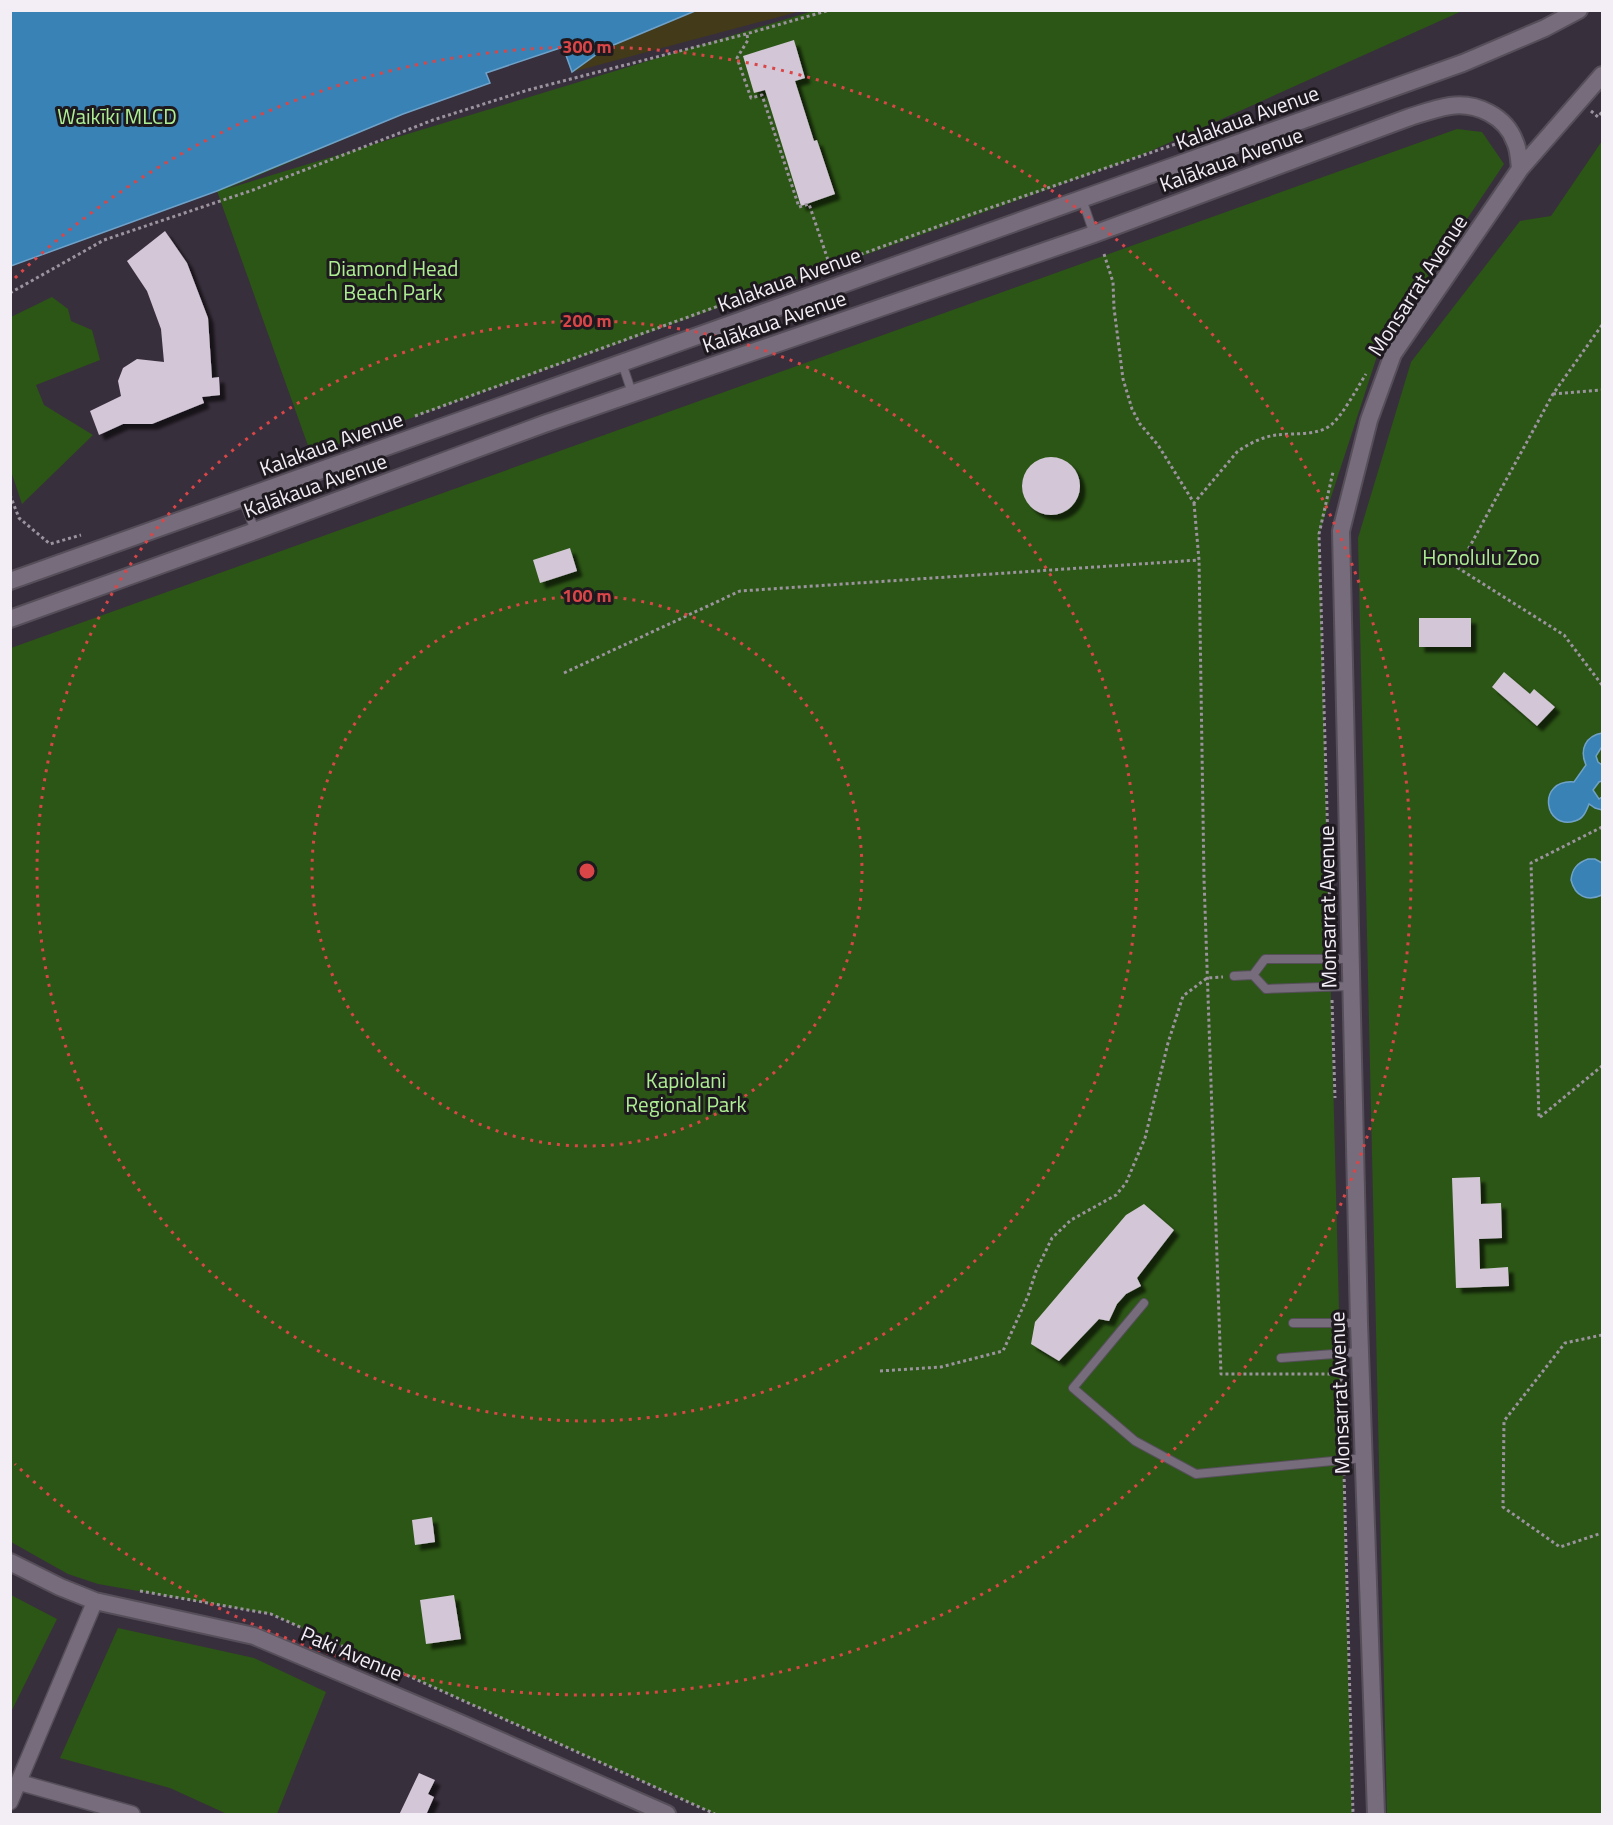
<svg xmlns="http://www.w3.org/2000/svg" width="1613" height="1825" viewBox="0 0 1613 1825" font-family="'Titillium Web',sans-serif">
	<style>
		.green { fill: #2c5615 }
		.sand { fill: #433a1a }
		.water { fill: #3882b6; stroke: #70a2c9; stroke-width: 1.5 }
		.building { fill: #d2c6d7; filter: url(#shadow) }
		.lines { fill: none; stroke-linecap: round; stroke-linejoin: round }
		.service-casing { stroke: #564f5a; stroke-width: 10 }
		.minor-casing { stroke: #564f5a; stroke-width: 18 }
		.tertiary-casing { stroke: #564f5a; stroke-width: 20 }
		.path { stroke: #9b939e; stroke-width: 3; stroke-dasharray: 3 3; stroke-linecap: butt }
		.service { stroke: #766c7b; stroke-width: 8 }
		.minor { stroke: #766c7b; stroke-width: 15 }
		.tertiary { stroke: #766c7b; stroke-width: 16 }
		.ring { fill: none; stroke: #da4647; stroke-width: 3; stroke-dasharray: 3 6 }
		.labels { text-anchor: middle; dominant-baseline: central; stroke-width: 6; stroke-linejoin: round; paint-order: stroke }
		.park-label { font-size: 21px; fill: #aeee92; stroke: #1d191f }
		.street-label { font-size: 21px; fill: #f3edf6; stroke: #1d191f }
		.centre { fill: #da4647; stroke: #1d191f; stroke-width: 3 }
		.ring-label { font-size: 18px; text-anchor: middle; font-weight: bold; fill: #da4647; stroke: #1d191f; stroke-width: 6; stroke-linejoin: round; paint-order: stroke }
	</style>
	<defs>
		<filter id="shadow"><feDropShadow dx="5.5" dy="5.5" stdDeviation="1.5" flood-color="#0009"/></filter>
	</defs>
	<rect width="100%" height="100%" fill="#382f3c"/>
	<path class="green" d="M 10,11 L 695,11 L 604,49 L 572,72 L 563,47 L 486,73 L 490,83 L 403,114 L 226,189 L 813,11 L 1462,11 L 1135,158 L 311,454 L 217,191 L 11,266 Z
		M 1457,129 L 1482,132 L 1504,164 L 1379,350 L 1319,534 L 1352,1814 L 715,1814 L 271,1614 L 98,1584 L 68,1574 L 11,1542 L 11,648 Z
		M 1602,141 L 1602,1814 L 1387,1814 L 1358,538 L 1411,362 L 1520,221 L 1551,216 Z
		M 52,297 L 68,309 L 71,321 L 92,330 L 100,360 L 36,385 L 44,405 L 93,435 L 22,504 L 11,471 L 11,317 Z
		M 11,1595 L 57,1619 L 11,1712 Z
		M 118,1628 L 254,1658 L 326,1692 L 277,1814 L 227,1814 L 170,1788 L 60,1758 Z"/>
	<path class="sand" d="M 695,11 L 801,11 L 572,72 L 604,49 Z"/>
	<path class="water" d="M 10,11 L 11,10 L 695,11 L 604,49 L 572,72 L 563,47 L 486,73 L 490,83 L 403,114 L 217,191 L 11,266 Z
		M 1602,733 L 1602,748 L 1601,748 L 1596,756 L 1598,762 L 1602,765 L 1602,781 L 1599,782 L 1593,790 L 1599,799 L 1602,797 L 1602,810 L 1595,808 L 1589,804 C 1586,812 1583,819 1575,821 C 1544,831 1536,779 1574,782 L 1586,765 C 1579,749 1586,736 1602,733 Z
		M 1588,859 L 1595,859 L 1602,863 L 1602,895 C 1587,902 1575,896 1571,880 C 1572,869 1577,863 1588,859 Z"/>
	<path class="building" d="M 794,40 L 805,78 L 795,81 L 814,141 L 817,140 L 835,194 L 801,206 L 765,90 L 754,93 L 743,56 Z
		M 165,231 L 187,263 L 208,318 L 212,378 L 219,377 L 220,395 L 202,397 L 204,403 L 152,424 L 123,424 L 99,435 L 90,411 L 121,396 L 118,381 L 123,368 L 137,359 L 164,362 L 161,329 L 147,291 L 127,261 Z
		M1022 486a29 29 0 1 1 58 0a29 29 0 1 1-58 0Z
		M 570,548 L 577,571 L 540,583 L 533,560 Z
		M 1419,618 L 1471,618 L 1471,647 L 1419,647 Z
		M 1504,672 L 1530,694 L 1534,689 L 1555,707 L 1537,726 L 1492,687 Z
		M 1480,1177 L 1481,1204 L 1501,1203 L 1502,1238 L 1479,1239 L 1480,1269 L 1508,1267 L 1509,1286 L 1456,1288 L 1452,1178 Z
		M 1144,1204 L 1174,1230 L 1137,1278 L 1141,1286 L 1126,1294 L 1117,1304 L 1109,1321 L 1099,1319 L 1059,1361 L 1031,1344 L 1035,1322 L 1126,1215 Z
		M 432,1517 L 435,1542 L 415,1545 L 412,1520 Z
		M 454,1595 L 461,1639 L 426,1644 L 420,1600 Z
		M 419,1773 L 435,1780 L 428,1794 L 434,1797 L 426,1815 L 399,1815 Z"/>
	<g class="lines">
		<g class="service-casing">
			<path id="service" d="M 1082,199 L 1094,234
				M 622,363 L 632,393
				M 242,498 L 255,530
				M 1253,975 L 1265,959 L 1351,959
				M 1234,976 L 1253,975 L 1266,989 L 1351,986
				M 1144,1303 L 1073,1388 L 1135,1441 L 1196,1474 L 1364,1458
				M 1293,1323 L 1359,1323
				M 1281,1358 L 1360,1352"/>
		</g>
		<g class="minor-casing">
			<path id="minor" d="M 18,1782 L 132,1814
				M 10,1802 L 95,1601"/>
		</g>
		<g class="tertiary-casing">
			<path id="tertiary" d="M 10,581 L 1463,63 L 1545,28 L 1579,10
				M 10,619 L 255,531 L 544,424 L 1094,234 L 1410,117 C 1423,113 1437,108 1450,106 C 1476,102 1506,116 1515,142 C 1519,150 1519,160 1520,169
				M 10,1562 L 60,1587 L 95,1601 L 254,1636 L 453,1720 L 667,1814
				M 1376,1814 L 1359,1323 L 1341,531 L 1369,420 L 1393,354 L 1520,169 L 1602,75"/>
		</g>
		<path class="path" d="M 747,35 L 748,40 L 737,58 L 751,98 L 762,95 L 799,207 L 809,204 L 830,266
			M 1591,111 L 1598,117 L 1602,112
			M 1104,254 L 1113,282 L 1114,308 L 1123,379 L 1132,409 L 1140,424 L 1158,445 L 1194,503 L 1237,452 C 1248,444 1262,437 1276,435 C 1293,433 1317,436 1331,425 C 1343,415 1357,388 1366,374
			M 10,293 L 104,240 L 253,190 L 433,120 L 528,90 L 746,34 L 830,10
			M 1602,325 L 1553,394 L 1458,568 L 1564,635 L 1602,685
			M 1553,394 L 1602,390
			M 415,416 L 972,214 L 1231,125
			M 10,495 L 19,518 L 50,544 L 81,535
			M 1194,503 L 1199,560 L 1204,879 L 1221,1374 L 1341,1374 L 1344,1448
			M 564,673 L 740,591 L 1199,560
			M 1602,827 L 1531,863 L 1539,1118 L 1602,1066
			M 1331,948 L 1319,534 L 1333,472
			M 1332,1000 L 1335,1098
			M 1602,1335 L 1565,1343 L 1504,1421 L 1503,1507 L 1560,1547 L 1602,1533
			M 880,1371 L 941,1367 L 1003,1351 L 1028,1296 L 1036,1271 L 1052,1238 L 1071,1220 L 1116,1195 L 1126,1183 L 1145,1138 L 1168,1043 L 1183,996 L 1207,978 L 1223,977
			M 1344,1473 L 1353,1814
			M 140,1591 L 271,1614 L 715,1814"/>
		<use href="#service" class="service"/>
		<use href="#minor" class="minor"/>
		<use href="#tertiary" class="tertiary"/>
	</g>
	<g class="ring">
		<circle cx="587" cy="871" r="275"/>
		<circle cx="587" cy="871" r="550"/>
		<path d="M15 278A824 824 0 1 1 15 1464"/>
	</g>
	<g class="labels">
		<g class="park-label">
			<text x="117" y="116">Waikīkī MLCD</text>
			<text x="393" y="268">Diamond Head<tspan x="393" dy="24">Beach Park</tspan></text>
			<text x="1481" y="557">Honolulu Zoo</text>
			<text x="686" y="1080">Kapiolani<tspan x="686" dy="24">Regional Park</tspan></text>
		</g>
		<g class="street-label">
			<text transform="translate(1247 117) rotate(-20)">Kalakaua Avenue</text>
			<text transform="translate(1231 159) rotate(-20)">Kalākaua Avenue</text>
			<text transform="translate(789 279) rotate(-20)">Kalakaua Avenue</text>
			<text transform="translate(1417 285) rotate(-57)">Monsarrat Avenue</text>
			<text transform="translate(774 321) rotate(-19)">Kalākaua Avenue</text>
			<text transform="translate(331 443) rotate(-20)">Kalakaua Avenue</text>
			<text transform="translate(315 485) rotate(-20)">Kalākaua Avenue</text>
			<text transform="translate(1327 907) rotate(-91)">Monsarrat Avenue</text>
			<text transform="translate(1339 1393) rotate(-92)">Monsarrat Avenue</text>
			<text transform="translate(352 1653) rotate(23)">Paki Avenue</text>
		</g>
	</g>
	<circle cx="587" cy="871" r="9" class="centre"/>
	<g class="ring-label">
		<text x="587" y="53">300 m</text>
		<text x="587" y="327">200 m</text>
		<text x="587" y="602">100 m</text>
	</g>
	<rect width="1613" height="1825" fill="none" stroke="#f3edf6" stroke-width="24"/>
</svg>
